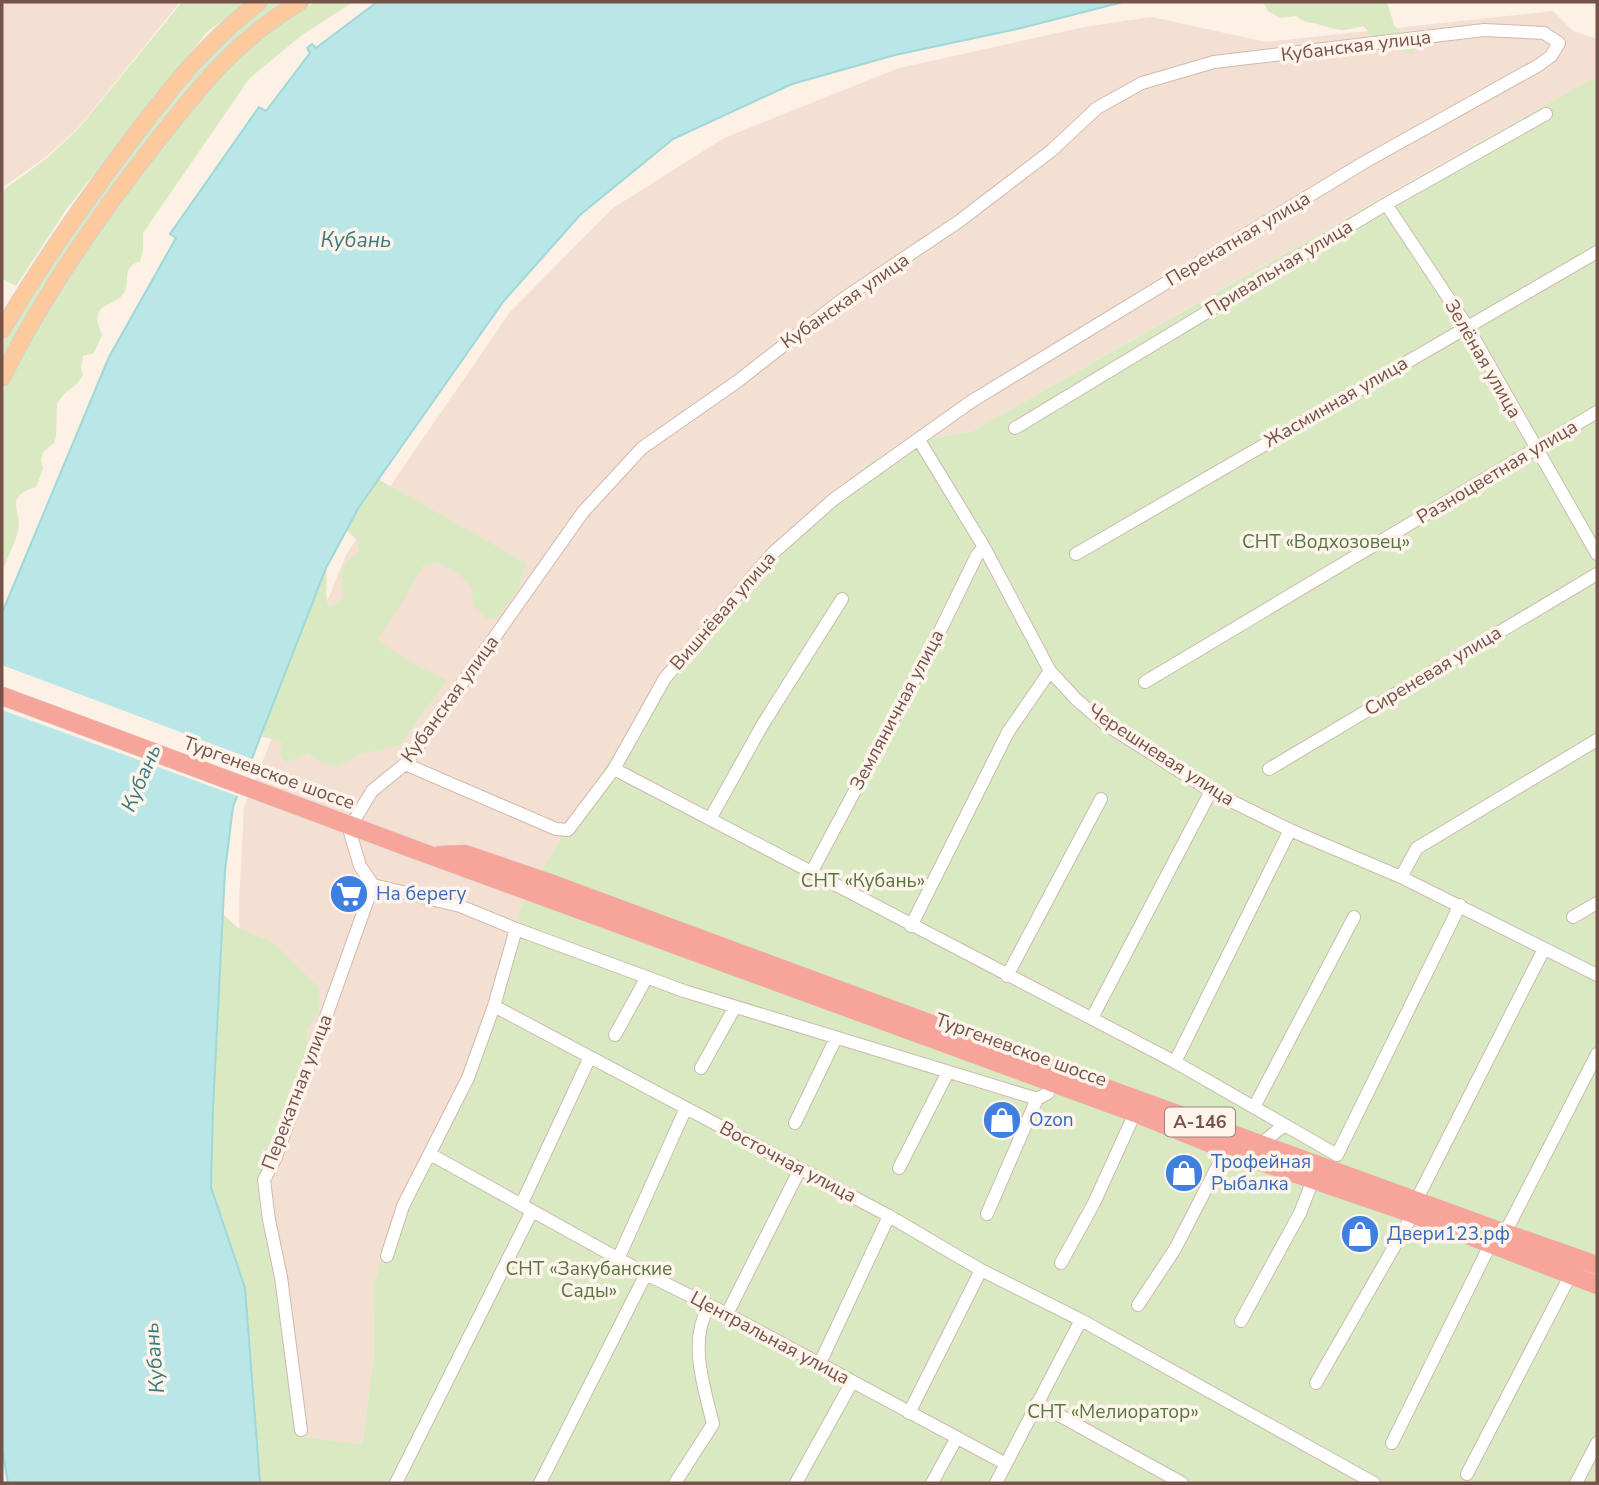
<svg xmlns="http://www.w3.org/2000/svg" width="1599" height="1485" viewBox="0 0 1599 1485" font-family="'Nunito Sans',sans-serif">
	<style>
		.residential { fill: #f4e0d3 }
		.green { fill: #d9eac3 }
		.water { fill: #b9e6e6; stroke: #9fd8d8; stroke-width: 2 }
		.pier { fill: #fdf0e5 }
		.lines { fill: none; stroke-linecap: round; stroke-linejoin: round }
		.minor-casing { stroke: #d0b8ad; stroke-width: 14 }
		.major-casing { stroke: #d9cfcc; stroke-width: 18 }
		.highway-casing { stroke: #d9cfcc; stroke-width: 19 }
		.minor { stroke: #fff; stroke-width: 12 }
		.major { stroke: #fcca9c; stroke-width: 16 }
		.highway { stroke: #f7a59b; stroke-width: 18 }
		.highway-bridge-casing { stroke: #d9cfcc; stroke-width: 19; stroke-linecap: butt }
		.highway-bridge { stroke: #f7a59b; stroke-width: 18 }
		.labels { text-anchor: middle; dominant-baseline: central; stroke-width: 7; stroke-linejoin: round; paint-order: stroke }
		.shield { fill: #fff4eb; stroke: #9f837a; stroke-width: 2 }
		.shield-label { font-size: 18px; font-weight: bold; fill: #765349 }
		.street-label { font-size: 19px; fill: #765349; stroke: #fff4eb }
		.park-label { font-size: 19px; fill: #57763f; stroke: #fff4eb }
		.shop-label { font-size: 19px; fill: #366cbe; stroke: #fff4eb; text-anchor: start }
		.water-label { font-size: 21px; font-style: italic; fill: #3d7a7c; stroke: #fff4eb }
	</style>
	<rect width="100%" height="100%" fill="#fdf0e5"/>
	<path class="residential" d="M 2,2 L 180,2 L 79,127 L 46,157 L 2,188 Z
		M 1553,11 L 1573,31 L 1597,39 L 1597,78 L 1580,85 L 1435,167 L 971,432 L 919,440 L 875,459 L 818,504 L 774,548 L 612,756 L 564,832 L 373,1292 L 374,1355 L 362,1444 L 291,1436 L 240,963 L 239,902 L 244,807 L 346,555 L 393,482 L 510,312 L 613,208 L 724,138 L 899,68 L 1084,27 L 1152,17 L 1266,42 Z"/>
	<path class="green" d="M 182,2 L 249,2 L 207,32 L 68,207 L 16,286 L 2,279 L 2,191 L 47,158 L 79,128 Z
		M 271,2 L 290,2 L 245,31 L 199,79 L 2,365 L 2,345 L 12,326 L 94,199 L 207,55 Z
		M 315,2 L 353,2 L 302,35 L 249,79 L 143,233 L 143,251 L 140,261 C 120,268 131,282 124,293 C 114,309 87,300 102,335 L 94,353 L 83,356 L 81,368 L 83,375 L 77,384 L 65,393 L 57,403 L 56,437 L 54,443 L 43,452 L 41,459 L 43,469 L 36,487 C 2,497 23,512 18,531 C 15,544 7,558 2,572 L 2,393 L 40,323 L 82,258 L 124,196 L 215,78 L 263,35 Z
		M 1263,2 L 1387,2 L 1394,25 L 1416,48 L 1411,54 L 1393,50 L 1371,50 L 1368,31 L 1363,26 C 1338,33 1340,30 1317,24 C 1308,22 1303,23 1296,16 L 1280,18 L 1268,11 Z
		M 1597,78 L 1597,1483 L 260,1483 L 245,1288 L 211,1187 L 213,1109 L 223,914 L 238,928 L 274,943 L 318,987 L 319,1012 L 307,1029 L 306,1053 L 295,1084 L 274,1140 L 264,1160 L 284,1256 L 282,1289 L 298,1432 L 301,1437 L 362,1444 L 374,1355 L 373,1292 L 381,1259 L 401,1205 L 465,1077 L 494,1006 L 520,909 L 564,832 L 660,679 L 774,548 L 818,504 L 875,459 L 919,440 L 971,432 L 1580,85 Z
		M 378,479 L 526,563 L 519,589 L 497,619 L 486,618 L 474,606 L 471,588 L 458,574 L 438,562 L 423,566 L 405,598 L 377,640 L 413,664 L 447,680 L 400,745 L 358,755 L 339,766 L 321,763 L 308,754 L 286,762 L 280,753 L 282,742 L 260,736 L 326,568 C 328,582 324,594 329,607 L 344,599 C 340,575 338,567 359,552 L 359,542 L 346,530 L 359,507 Z"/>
	<path class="water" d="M 377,2 L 1123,2 L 1017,29 L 895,55 L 792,84 L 673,139 L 580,215 L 503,302 L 359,507 L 326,568 L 233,807 L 225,871 L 213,1109 L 211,1187 L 245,1288 L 260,1483 L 8,1483 L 2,1449 L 2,613 L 109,357 L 176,238 L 170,234 L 259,107 L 266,111 L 310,53 L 307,48 L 312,44 L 316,48 Z"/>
	<path class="pier" d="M 2,665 L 255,760 L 240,797 L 2,710 Z"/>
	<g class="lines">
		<g class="minor-casing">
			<path id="minor" d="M 1386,204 L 1467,326 L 1597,554
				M 1015,428 L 1386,204 L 1546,114
				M 919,440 L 984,547 L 1050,671 L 1077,700 L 1105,724 L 1211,791 L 1290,830 L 1401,877 L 1597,975
				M 1076,554 L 1597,252
				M 1145,682 L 1597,412
				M 614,769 L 1175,1062 L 1337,1155 L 1460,905
				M 1269,769 L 1597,574
				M 710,819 L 763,724 L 842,599
				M 811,873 L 938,635 L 977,555 L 984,547
				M 1401,877 L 1417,848 L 1597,740
				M 373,885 L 360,866 L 349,829 L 372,791 L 405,764 L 583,512 L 642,448 L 738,381 L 843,299 L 958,222 L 1051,151 L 1097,108 L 1142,83 L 1214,62 L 1484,30 L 1544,33 L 1559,43 L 1551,56 L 1539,65 L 1363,163 L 972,401 L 834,499 L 773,553 L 665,678 L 614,769 L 568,830 L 556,829 L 405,764
				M 373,885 L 460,906 L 516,929 L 684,991 L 1031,1097 L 1037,1099 L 1048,1093 L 1051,1084
				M 1573,917 L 1597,903
				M 911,926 L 1008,732 L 1050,671
				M 1007,976 L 1101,799
				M 494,1006 L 889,1216 L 981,1270 L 1081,1320 L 1374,1483
				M 1092,1018 L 1211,791
				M 615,1035 L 647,977
				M 1175,1062 L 1290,830
				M 701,1068 L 735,1007
				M 1254,1107 L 1354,917
				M 795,1123 L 836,1038
				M 1261,1144 L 1284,1125
				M 430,1154 L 646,1274 L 727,1314 L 1006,1464
				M 899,1168 L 948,1072
				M 1416,1201 L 1544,949
				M 521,1205 L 590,1057
				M 987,1214 L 1037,1099
				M 1505,1233 L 1597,1054
				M 387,1256 L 403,1206 L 468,1078 L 494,1006 L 516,929
				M 618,1259 L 686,1108
				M 1061,1263 L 1094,1203 L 1135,1113
				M 1138,1305 L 1175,1249 L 1226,1150
				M 727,1314 L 800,1169
				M 1241,1321 L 1300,1213 L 1313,1180
				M 819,1365 L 889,1216
				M 1316,1383 L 1413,1214
				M 1037,1403 L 1182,1483
				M 909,1413 L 981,1270
				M 301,1430 L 281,1277 L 269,1220 L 264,1180 L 276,1157 L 373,885
				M 1392,1443 L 1490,1245
				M 1467,1474 L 1571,1274
				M 396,1483 L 532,1211
				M 540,1483 L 646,1274
				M 675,1483 L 713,1424 C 704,1387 688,1341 709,1306
				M 796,1483 L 852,1382
				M 932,1483 L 956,1439
				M 996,1483 L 1081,1320
				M 1576,1483 L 1597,1443"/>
		</g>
		<g class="major-casing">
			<path id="major" d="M 2,330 C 41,264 85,201 132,139 C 173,85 205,44 259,2
				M 2,378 C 42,297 94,222 150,150 C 197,90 233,42 300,2"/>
		</g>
		<g class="highway-casing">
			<path id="highway" d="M 2,696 L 94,730
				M 416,850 L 1135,1113 L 1226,1150 L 1413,1214 L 1597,1285
				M 440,855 L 465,854 L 547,882 L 1078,1078 L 1505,1233 L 1597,1265"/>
		</g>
		<use href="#minor" class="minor"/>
		<use href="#major" class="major"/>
		<use href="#highway" class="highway"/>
		<g class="highway-bridge-casing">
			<path id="highway-bridge" d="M 94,730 L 416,850"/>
		</g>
		<use href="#highway-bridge" class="highway-bridge"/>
	</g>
	<defs>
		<g id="supermarket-disc" transform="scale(2.0125)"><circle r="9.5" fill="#3f7fe0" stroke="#fff4eb"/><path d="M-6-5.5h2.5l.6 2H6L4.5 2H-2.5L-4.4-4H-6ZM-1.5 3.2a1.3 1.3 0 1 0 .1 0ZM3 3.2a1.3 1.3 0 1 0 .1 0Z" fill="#fff"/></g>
		<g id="shop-disc" transform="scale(2.0125)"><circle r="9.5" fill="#3f7fe0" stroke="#fff4eb"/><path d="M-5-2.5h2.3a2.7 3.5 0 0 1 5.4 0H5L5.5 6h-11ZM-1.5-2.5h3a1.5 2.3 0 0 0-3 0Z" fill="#fff"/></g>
	</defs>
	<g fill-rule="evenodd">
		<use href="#supermarket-disc" x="349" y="894"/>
		<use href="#shop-disc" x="1002" y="1120"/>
		<use href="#shop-disc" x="1184" y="1173"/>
		<use href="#shop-disc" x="1360" y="1234"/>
	</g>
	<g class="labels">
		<rect class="shield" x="1165" y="1107.5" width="70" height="29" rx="5"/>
		<g class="shield-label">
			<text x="1200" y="1122">А-146</text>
		</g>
		<g class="street-label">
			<text transform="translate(1356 46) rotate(-7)">Кубанская улица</text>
			<text transform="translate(1238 239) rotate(-31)">Перекатная улица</text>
			<text transform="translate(1279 268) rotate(-31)">Привальная улица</text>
			<text transform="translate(845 301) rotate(-35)">Кубанская улица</text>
			<text transform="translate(1483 359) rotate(60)">Зелёная улица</text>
			<text transform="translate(1336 402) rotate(-30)">Жасминная улица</text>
			<text transform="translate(1497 472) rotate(-31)">Разноцветная улица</text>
			<text transform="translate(723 611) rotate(-49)">Вишнёвая улица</text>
			<text transform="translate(1433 671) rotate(-31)">Сиреневая улица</text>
			<text transform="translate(450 699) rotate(-54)">Кубанская улица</text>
			<text transform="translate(897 710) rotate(-62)">Земляничная улица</text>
			<text transform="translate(1161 755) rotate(33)">Черешневая улица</text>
			<text transform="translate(269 773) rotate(20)">Тургеневское шоссе</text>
			<text transform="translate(1021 1050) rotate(20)">Тургеневское шоссе</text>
			<text transform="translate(297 1092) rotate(-69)">Перекатная улица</text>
			<text transform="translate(788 1162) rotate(28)">Восточная улица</text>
			<text transform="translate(770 1338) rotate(28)">Центральная улица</text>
		</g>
		<g class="park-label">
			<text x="1326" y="542">СНТ «Водхозовец»</text>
			<text x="863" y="881">СНТ «Кубань»</text>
			<text x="589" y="1269">СНТ «Закубанские<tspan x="589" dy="22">Сады»</tspan></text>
			<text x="1113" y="1412">СНТ «Мелиоратор»</text>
		</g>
		<g class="shop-label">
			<text x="376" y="894">На берегу</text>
			<text x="1029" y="1120">Ozon</text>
			<text x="1211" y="1162">Трофейная<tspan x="1211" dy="22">Рыбалка</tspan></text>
			<text x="1387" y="1234">Двери123.рф</text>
		</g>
		<g class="water-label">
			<text x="356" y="240">Кубань</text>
			<text transform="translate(141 778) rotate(-67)">Кубань</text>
			<text transform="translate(154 1358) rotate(-95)">Кубань</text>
		</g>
	</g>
	<rect width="1599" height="1485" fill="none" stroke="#765349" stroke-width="7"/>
</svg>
